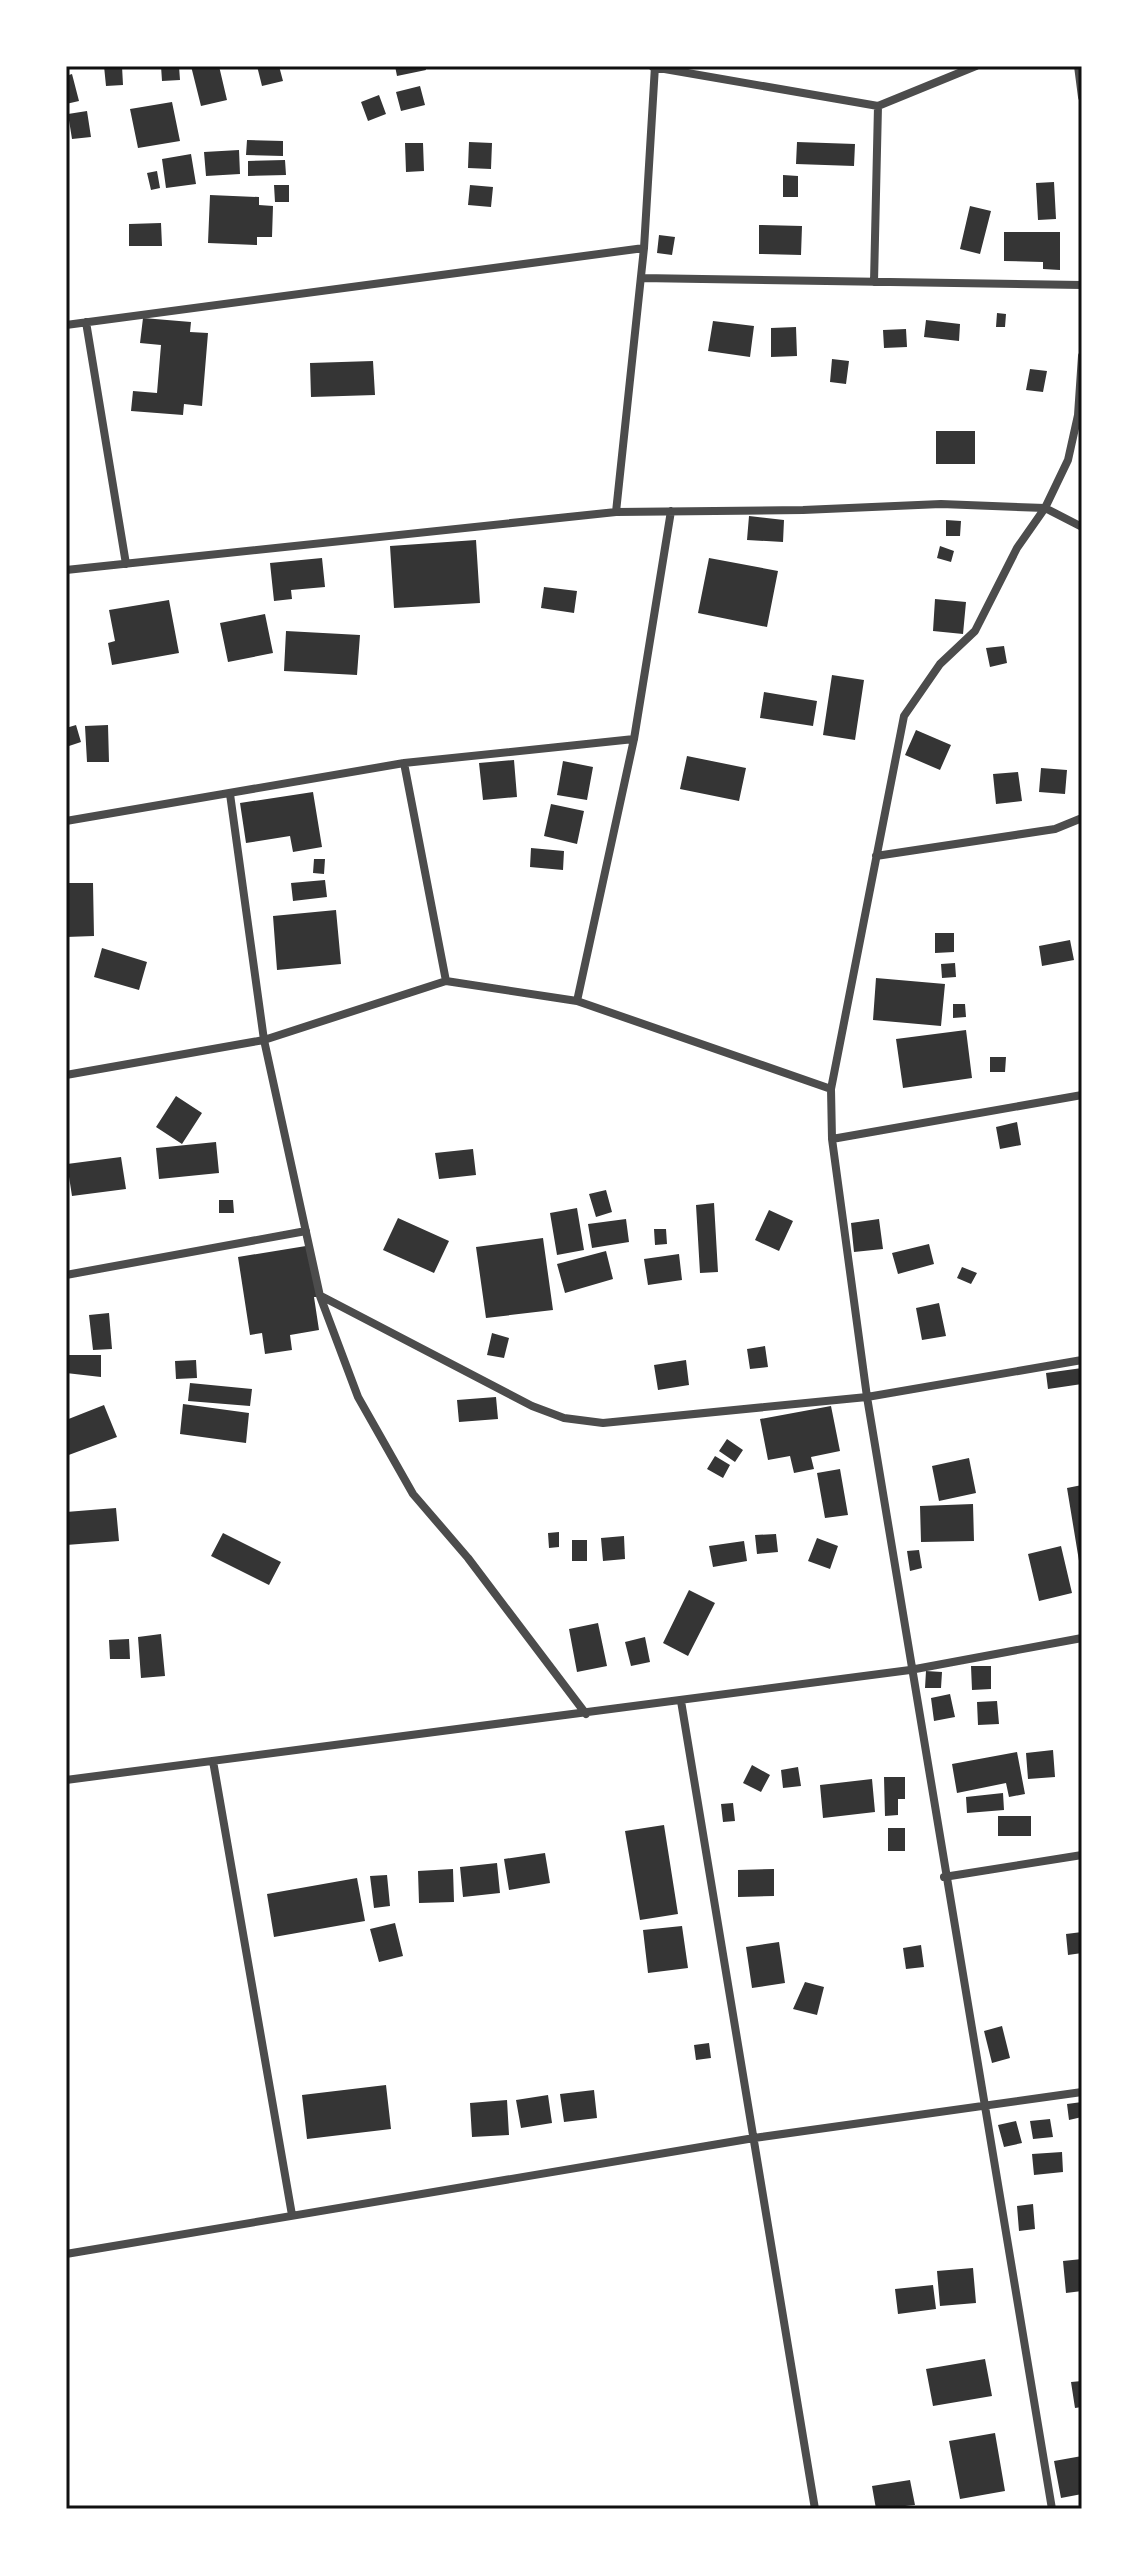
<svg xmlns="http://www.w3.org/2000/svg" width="1148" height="2575" viewBox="0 0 1148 2575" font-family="Manrope,sans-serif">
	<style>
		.building { fill: #353535 }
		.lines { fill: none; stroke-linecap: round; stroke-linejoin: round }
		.minor { stroke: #4c4c4c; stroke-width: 8 }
		.neatline { fill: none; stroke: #111; stroke-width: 3 }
	</style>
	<rect width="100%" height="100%" fill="#fff"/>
	<path class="building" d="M 104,66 L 122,66 L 123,85 L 106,86 Z
		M 161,66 L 179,66 L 180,80 L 162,81 Z
		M 191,66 L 219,66 L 227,100 L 201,106 Z
		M 257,66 L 279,66 L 283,81 L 262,86 Z
		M 395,66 L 425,66 L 426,70 L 397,76 Z
		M 72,74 L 79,101 L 66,104 L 66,76 Z
		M 420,86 L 425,105 L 401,111 L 396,92 Z
		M 379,95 L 386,114 L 368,121 L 361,102 Z
		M 172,102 L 180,141 L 138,148 L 130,109 Z
		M 87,111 L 91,137 L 72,139 L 68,114 Z
		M 247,140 L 283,141 L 283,156 L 246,155 Z
		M 469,142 L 492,143 L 491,169 L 468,168 Z
		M 797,142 L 855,144 L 854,166 L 796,164 Z
		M 405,143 L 423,143 L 424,171 L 406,172 Z
		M 239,150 L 240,174 L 206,176 L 204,152 Z
		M 191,154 L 196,184 L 166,188 L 162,159 Z
		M 285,160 L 286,175 L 248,176 L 248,161 Z
		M 157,171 L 160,188 L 151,190 L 147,173 Z
		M 783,175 L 798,176 L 798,197 L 783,197 Z
		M 1054,182 L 1056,219 L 1038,220 L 1036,183 Z
		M 274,185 L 289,185 L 289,202 L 275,202 Z
		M 470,185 L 493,187 L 491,207 L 468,205 Z
		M 210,195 L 259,197 L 259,205 L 273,206 L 272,237 L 257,237 L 257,245 L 208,243 Z
		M 970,206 L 991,211 L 980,254 L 960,249 Z
		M 161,223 L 162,246 L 129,246 L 129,224 Z
		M 759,225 L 802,226 L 801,255 L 759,254 Z
		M 1004,232 L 1060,232 L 1060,270 L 1043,269 L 1043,262 L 1004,261 Z
		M 659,235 L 675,237 L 672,255 L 657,253 Z
		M 997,313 L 1006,314 L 1005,327 L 996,327 Z
		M 143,318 L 191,322 L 190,332 L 208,333 L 202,406 L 184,404 L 183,415 L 131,411 L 133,391 L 157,393 L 161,345 L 140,343 Z
		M 926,320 L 960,324 L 959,341 L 924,337 Z
		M 713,321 L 754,326 L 750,357 L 708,351 Z
		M 796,327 L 797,356 L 771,357 L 771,328 Z
		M 906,329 L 907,347 L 884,348 L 883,330 Z
		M 832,359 L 849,361 L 846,384 L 830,382 Z
		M 373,361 L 375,395 L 311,397 L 310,363 Z
		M 1030,369 L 1047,371 L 1043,392 L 1026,390 Z
		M 936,431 L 975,431 L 975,464 L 936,464 Z
		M 749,516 L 784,520 L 783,542 L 747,540 Z
		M 946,520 L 961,521 L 960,536 L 946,536 Z
		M 476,540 L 480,603 L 394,608 L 390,546 Z
		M 940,546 L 954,551 L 951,562 L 937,558 Z
		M 322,558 L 325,587 L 291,590 L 292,599 L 274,601 L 270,563 Z
		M 709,558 L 778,571 L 767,627 L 698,613 Z
		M 544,587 L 577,591 L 574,613 L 541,608 Z
		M 935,599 L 966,602 L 963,634 L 933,631 Z
		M 169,600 L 179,653 L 112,665 L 108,643 L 115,641 L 109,610 Z
		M 265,614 L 273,653 L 228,662 L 220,623 Z
		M 286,631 L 360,635 L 357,675 L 284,671 Z
		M 1004,646 L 1007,663 L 990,667 L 986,648 Z
		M 832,675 L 864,680 L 855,740 L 823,735 Z
		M 764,692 L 817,701 L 813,726 L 760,718 Z
		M 76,725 L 81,742 L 66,747 L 66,728 Z
		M 108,725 L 109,762 L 87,762 L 85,726 Z
		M 916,730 L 951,745 L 940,770 L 905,755 Z
		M 687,756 L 746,768 L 739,801 L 680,789 Z
		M 514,760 L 517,797 L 483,800 L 479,763 Z
		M 563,761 L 593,767 L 587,800 L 557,795 Z
		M 1041,768 L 1067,770 L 1065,794 L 1039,792 Z
		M 1018,772 L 1022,801 L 996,804 L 993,774 Z
		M 313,792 L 322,847 L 293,852 L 290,836 L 246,843 L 240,803 Z
		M 551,804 L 584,811 L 577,844 L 544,836 Z
		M 531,848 L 564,851 L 563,870 L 530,867 Z
		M 314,859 L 325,859 L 324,874 L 313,873 Z
		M 325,880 L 327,897 L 293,901 L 291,883 Z
		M 66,883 L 93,883 L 94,936 L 66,937 Z
		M 336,910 L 341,964 L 277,970 L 273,916 Z
		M 935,933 L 954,933 L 954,952 L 935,953 Z
		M 1070,940 L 1074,960 L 1042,966 L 1039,946 Z
		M 102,948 L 147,962 L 139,990 L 94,977 Z
		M 955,963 L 956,977 L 942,978 L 941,964 Z
		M 876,978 L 945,984 L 941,1026 L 873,1020 Z
		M 953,1004 L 965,1004 L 966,1017 L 953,1018 Z
		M 966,1030 L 972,1078 L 903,1088 L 896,1039 Z
		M 990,1057 L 1006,1057 L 1005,1072 L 990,1072 Z
		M 176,1096 L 202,1113 L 182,1144 L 156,1127 Z
		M 1017,1122 L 1021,1145 L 1000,1149 L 996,1127 Z
		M 216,1142 L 219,1173 L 159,1179 L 156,1148 Z
		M 473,1149 L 476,1175 L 439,1179 L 435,1153 Z
		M 121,1157 L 126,1189 L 72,1196 L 67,1164 Z
		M 606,1190 L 612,1212 L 596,1217 L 589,1194 Z
		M 219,1200 L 233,1200 L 234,1213 L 219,1213 Z
		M 714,1203 L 718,1272 L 700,1273 L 696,1205 Z
		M 577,1208 L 584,1250 L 557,1255 L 550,1213 Z
		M 769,1210 L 793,1221 L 779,1251 L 755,1240 Z
		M 398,1218 L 449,1241 L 434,1273 L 383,1250 Z
		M 626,1219 L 629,1242 L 592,1248 L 588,1224 Z
		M 879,1219 L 883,1249 L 854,1252 L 851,1223 Z
		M 654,1229 L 666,1229 L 667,1244 L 655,1245 Z
		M 543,1238 L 553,1310 L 486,1318 L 476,1247 Z
		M 929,1244 L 934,1264 L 898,1274 L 892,1253 Z
		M 312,1245 L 320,1297 L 314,1297 L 319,1330 L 290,1335 L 292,1350 L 265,1354 L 262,1333 L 250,1335 L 238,1257 Z
		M 606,1251 L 613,1279 L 565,1293 L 557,1264 Z
		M 679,1254 L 682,1280 L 648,1285 L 644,1259 Z
		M 962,1267 L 977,1273 L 971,1284 L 957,1278 Z
		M 939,1303 L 946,1336 L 922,1340 L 916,1308 Z
		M 109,1313 L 112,1349 L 93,1350 L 89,1315 Z
		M 492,1333 L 509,1338 L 504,1358 L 487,1355 Z
		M 765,1346 L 768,1367 L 750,1369 L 747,1349 Z
		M 66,1355 L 101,1355 L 101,1377 L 66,1373 Z
		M 196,1360 L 197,1378 L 176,1379 L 175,1361 Z
		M 686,1360 L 689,1385 L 658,1390 L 654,1365 Z
		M 1082,1368 L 1082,1384 L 1048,1389 L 1046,1373 Z
		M 190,1383 L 252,1389 L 250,1406 L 188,1401 Z
		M 496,1397 L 498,1419 L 459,1422 L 457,1400 Z
		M 183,1404 L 249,1413 L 246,1443 L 180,1434 Z
		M 104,1405 L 117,1437 L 66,1456 L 66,1420 Z
		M 831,1406 L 840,1451 L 811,1457 L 814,1469 L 794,1473 L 790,1456 L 768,1460 L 760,1419 Z
		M 727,1439 L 743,1450 L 735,1462 L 719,1451 Z
		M 715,1456 L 730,1465 L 723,1478 L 707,1469 Z
		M 969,1458 L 976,1493 L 939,1501 L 932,1466 Z
		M 840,1469 L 848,1515 L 825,1518 L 817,1473 Z
		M 1082,1485 L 1082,1567 L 1080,1567 L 1067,1488 Z
		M 973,1504 L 974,1541 L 921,1542 L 920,1506 Z
		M 116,1508 L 119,1541 L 66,1545 L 66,1512 Z
		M 559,1532 L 559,1547 L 549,1548 L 548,1533 Z
		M 223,1533 L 281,1562 L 269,1585 L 211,1556 Z
		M 776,1534 L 778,1552 L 757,1554 L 755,1535 Z
		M 624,1536 L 625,1559 L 603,1561 L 601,1538 Z
		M 817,1538 L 838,1546 L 830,1569 L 808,1561 Z
		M 572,1540 L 587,1540 L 587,1561 L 572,1561 Z
		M 744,1541 L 747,1561 L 713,1567 L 709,1546 Z
		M 1061,1546 L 1072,1593 L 1039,1601 L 1028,1554 Z
		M 919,1550 L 922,1568 L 910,1571 L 907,1551 Z
		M 689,1590 L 715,1603 L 688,1656 L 663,1643 Z
		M 598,1623 L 607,1666 L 577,1672 L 569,1629 Z
		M 161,1634 L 165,1676 L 141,1678 L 138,1637 Z
		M 645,1637 L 650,1662 L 631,1666 L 625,1642 Z
		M 129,1639 L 130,1659 L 110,1659 L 109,1640 Z
		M 971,1666 L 991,1666 L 991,1689 L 972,1690 Z
		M 926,1671 L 942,1672 L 941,1688 L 925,1688 Z
		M 950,1694 L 955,1717 L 934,1721 L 931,1698 Z
		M 997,1701 L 999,1724 L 978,1725 L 977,1702 Z
		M 1053,1750 L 1055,1777 L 1028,1779 L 1026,1753 Z
		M 1017,1752 L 1025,1794 L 1009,1797 L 1006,1783 L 957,1793 L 952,1764 Z
		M 752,1765 L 770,1775 L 761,1792 L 743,1783 Z
		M 798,1767 L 801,1786 L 783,1788 L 781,1770 Z
		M 884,1777 L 905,1777 L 905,1799 L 898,1799 L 898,1815 L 885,1816 Z
		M 872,1779 L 875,1812 L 823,1818 L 820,1785 Z
		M 1003,1793 L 1004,1810 L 967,1813 L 966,1797 Z
		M 733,1803 L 735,1821 L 723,1822 L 721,1804 Z
		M 998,1816 L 1031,1816 L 1031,1836 L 998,1836 Z
		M 664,1825 L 678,1914 L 640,1920 L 625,1831 Z
		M 888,1828 L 905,1828 L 905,1851 L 888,1851 Z
		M 545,1853 L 550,1883 L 509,1890 L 504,1859 Z
		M 497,1863 L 500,1893 L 463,1897 L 460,1867 Z
		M 453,1869 L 454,1902 L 419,1903 L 418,1871 Z
		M 774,1869 L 774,1896 L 738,1897 L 738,1870 Z
		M 387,1875 L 390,1906 L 374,1908 L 370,1876 Z
		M 357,1878 L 365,1921 L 274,1937 L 267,1894 Z
		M 395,1923 L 403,1956 L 379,1962 L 370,1929 Z
		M 682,1926 L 688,1968 L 648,1973 L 643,1930 Z
		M 1082,1932 L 1082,1953 L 1068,1955 L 1066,1934 Z
		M 779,1942 L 785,1983 L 752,1988 L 746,1947 Z
		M 921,1945 L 924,1967 L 906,1969 L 903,1948 Z
		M 805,1982 L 824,1987 L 817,2015 L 793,2009 Z
		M 1002,2026 L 1010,2058 L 992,2063 L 984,2031 Z
		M 709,2043 L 711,2058 L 696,2060 L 694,2045 Z
		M 386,2085 L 391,2129 L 307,2139 L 302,2095 Z
		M 594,2090 L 597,2118 L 564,2122 L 560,2094 Z
		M 548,2095 L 552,2123 L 521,2128 L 516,2100 Z
		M 507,2100 L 509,2135 L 472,2137 L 470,2103 Z
		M 1082,2102 L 1082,2117 L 1069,2120 L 1067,2104 Z
		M 1050,2119 L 1053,2137 L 1033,2139 L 1030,2121 Z
		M 1016,2121 L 1022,2143 L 1004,2147 L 998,2125 Z
		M 1062,2152 L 1063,2172 L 1034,2175 L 1032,2154 Z
		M 1033,2204 L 1035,2229 L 1019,2231 L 1017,2206 Z
		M 1082,2259 L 1082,2291 L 1066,2293 L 1063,2261 Z
		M 973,2268 L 976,2303 L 940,2306 L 937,2271 Z
		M 933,2285 L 936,2309 L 898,2314 L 895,2289 Z
		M 985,2359 L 992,2396 L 933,2406 L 926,2369 Z
		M 1082,2381 L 1082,2407 L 1075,2408 L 1071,2382 Z
		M 995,2433 L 1005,2491 L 960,2499 L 949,2441 Z
		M 1082,2456 L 1082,2494 L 1061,2498 L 1054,2461 Z
		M 910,2480 L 915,2505 L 876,2509 L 872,2486 Z"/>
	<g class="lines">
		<path class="minor" d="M 1078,66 L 1082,97
			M 653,67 L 878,106 L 976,66
			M 641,278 L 1082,285
			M 874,282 L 878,106
			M 86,322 L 126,564
			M 66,325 L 644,248
			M 616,512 L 644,248 L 655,66
			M 66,570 L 616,512 L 803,510 L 941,504 L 1045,508 L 1082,527
			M 404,763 L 446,981
			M 230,794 L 264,1040 L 320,1296 L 358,1397 L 413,1494 L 468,1558 L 586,1714
			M 66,821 L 404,763 L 634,739
			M 876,856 L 1055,829 L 1082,818
			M 577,1001 L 634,739 L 671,511
			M 66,1075 L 264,1040 L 446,981 L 577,1001 L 831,1089
			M 832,1139 L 1082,1095
			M 66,1275 L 306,1231
			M 321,1296 L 532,1406 L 564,1418 L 603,1423 L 867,1397 L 1082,1360
			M 681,1701 L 815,2509
			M 213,1761 L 292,2215
			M 66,1780 L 910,1670 L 1082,1638
			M 944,1877 L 1082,1855
			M 66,2254 L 754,2138 L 1082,2092
			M 1052,2509 L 867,1397 L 832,1139 L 831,1089 L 904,716 L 940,664 L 975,631 L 1017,548 L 1045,508 L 1068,460 L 1078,415 L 1082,356"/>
	</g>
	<rect width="1148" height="2575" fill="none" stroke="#ffffff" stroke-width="136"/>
	<rect x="68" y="68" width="1012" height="2439" class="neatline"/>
</svg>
